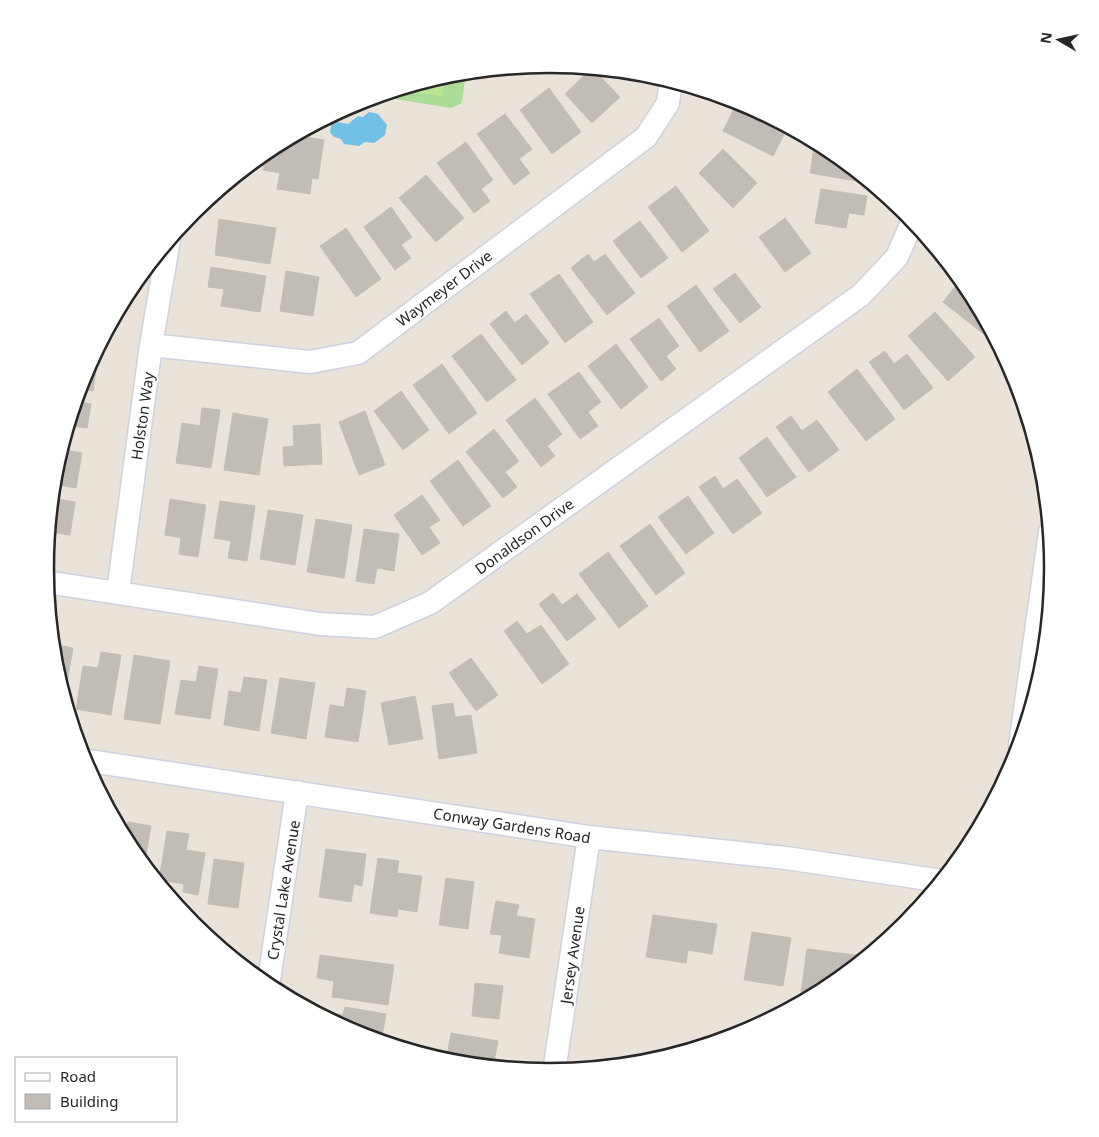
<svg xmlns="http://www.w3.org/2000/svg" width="1099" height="1137" viewBox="0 0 1099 1137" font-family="'Noto Sans',sans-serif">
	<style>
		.green { fill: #abdd98 }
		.pitch { fill: #bde494 }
		.water { fill: #71c0e6 }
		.building { fill: #c1bdb6; stroke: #c4bfb3 }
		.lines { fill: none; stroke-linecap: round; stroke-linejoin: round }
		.minor-casing { stroke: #ced1df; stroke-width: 25 }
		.minor { stroke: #fff; stroke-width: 22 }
		.labels { text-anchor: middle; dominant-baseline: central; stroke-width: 4; stroke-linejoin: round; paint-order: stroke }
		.street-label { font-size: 15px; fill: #272727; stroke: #fff }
		.rim { fill: none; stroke: #272727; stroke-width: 2.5 }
	</style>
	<rect width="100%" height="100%" fill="#e9e3d9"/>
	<path class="green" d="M 466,72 L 462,103 L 451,108 L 376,96 L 451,74 Z"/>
	<path class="pitch" d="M 445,76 L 442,96 L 398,90 Z"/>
	<path class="water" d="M 369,112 L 378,114 L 387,125 L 385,135 L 374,143 L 365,142 L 359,146 L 344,144 L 341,139 L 334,137 L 330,132 L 332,121 L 348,124 L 358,116 L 363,117 Z"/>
	<path class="building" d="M 592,68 L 620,97 L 592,123 L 565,94 Z
		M 549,88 L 581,132 L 552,154 L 520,110 Z
		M 738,101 L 788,127 L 773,156 L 723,131 Z
		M 505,114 L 532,149 L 519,159 L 530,173 L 514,185 L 477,134 Z
		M 295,135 L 324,140 L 318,179 L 312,178 L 310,194 L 277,189 L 280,173 L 263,170 L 266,151 L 283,153 L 285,141 Z
		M 815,141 L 830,149 L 868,183 L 810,173 Z
		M 466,142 L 493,180 L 481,189 L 490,201 L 474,213 L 437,163 Z
		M 723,149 L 757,183 L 733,208 L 699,173 Z
		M 426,175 L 464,218 L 436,242 L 399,198 Z
		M 676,186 L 709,231 L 682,252 L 648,207 Z
		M 821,189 L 867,196 L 864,215 L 849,213 L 846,228 L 815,223 Z
		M 391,207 L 412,237 L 401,245 L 411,258 L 395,270 L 364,227 Z
		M 785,218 L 811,253 L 785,272 L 759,237 Z
		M 219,219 L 276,228 L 270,264 L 215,255 Z
		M 640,221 L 668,258 L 641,278 L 613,241 Z
		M 346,228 L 381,279 L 356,297 L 320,246 Z
		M 588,254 L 594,262 L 605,254 L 635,293 L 607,315 L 571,268 Z
		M 211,267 L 266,276 L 260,312 L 221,306 L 224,289 L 208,287 Z
		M 286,271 L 319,277 L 313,316 L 280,311 Z
		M 735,273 L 761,307 L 740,323 L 713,289 Z
		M 559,274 L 593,322 L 565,343 L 530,294 Z
		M 961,279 L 969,288 L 994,335 L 991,340 L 943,302 Z
		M 696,285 L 729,331 L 700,352 L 667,306 Z
		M 506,311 L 515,323 L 526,314 L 549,343 L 522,365 L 490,324 Z
		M 935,312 L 975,357 L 948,381 L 908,336 Z
		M 659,318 L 679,346 L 666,356 L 676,369 L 661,381 L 630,339 Z
		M 481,334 L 516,380 L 487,402 L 452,356 Z
		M 616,344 L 648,387 L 621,409 L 588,366 Z
		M 885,351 L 894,364 L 907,354 L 933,388 L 904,410 L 869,362 Z
		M 95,354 L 98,355 L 93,391 L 79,389 L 84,375 Z
		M 442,364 L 477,413 L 449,434 L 413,385 Z
		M 857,369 L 895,419 L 866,441 L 828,392 Z
		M 579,372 L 601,402 L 588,412 L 598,426 L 580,439 L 548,394 Z
		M 401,391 L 429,430 L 403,450 L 374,411 Z
		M 535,398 L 562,434 L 547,446 L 555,456 L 541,467 L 506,420 Z
		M 76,401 L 91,404 L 87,428 L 73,426 L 71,436 L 65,435 Z
		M 202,408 L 220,410 L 211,468 L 176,463 L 182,423 L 200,426 Z
		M 365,411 L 385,465 L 359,475 L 339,422 Z
		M 233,413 L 268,419 L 259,475 L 224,470 Z
		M 791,416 L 802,431 L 817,420 L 839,450 L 809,472 L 776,427 Z
		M 320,424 L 322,464 L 284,466 L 283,447 L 294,446 L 293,426 Z
		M 494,429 L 519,461 L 505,472 L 517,487 L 503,498 L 466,452 Z
		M 767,437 L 796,477 L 767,497 L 739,458 Z
		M 61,449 L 82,453 L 76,488 L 53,484 Z
		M 458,460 L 491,506 L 463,526 L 430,481 Z
		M 715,476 L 723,489 L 737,479 L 762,513 L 733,534 L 699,487 Z
		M 422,495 L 440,520 L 429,527 L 440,543 L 422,555 L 394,515 Z
		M 688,496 L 714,533 L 686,554 L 658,517 Z
		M 52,498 L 75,502 L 70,535 L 49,532 Z
		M 170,499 L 206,505 L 198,557 L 179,554 L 181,538 L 165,535 Z
		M 220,501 L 255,506 L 247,561 L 228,558 L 231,541 L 214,538 Z
		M 268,510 L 303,515 L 295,565 L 260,559 Z
		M 316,519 L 352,525 L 344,578 L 307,572 Z
		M 650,524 L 685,573 L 656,595 L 620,546 Z
		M 364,529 L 399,534 L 394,571 L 377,568 L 374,584 L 356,581 Z
		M 608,552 L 648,606 L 619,628 L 579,574 Z
		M 553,593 L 562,605 L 577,594 L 596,619 L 567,641 L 539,604 Z
		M 517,621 L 527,634 L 541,625 L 569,664 L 542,684 L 504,631 Z
		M 52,644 L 73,648 L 66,689 L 61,688 L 55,667 Z
		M 101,652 L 121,655 L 111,715 L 76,709 L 83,666 L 98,668 Z
		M 134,655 L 170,661 L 160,724 L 124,719 Z
		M 471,658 L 498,695 L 476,711 L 449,673 Z
		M 199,666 L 218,669 L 210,719 L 175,714 L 181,680 L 196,682 Z
		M 244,677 L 267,680 L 259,731 L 224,725 L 229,691 L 241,693 Z
		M 280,678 L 315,683 L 306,739 L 271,733 Z
		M 347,688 L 366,691 L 358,742 L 325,737 L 330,705 L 344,707 Z
		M 415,696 L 423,739 L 389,745 L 381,703 Z
		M 453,703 L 455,717 L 471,715 L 477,753 L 439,759 L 432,706 Z
		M 128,822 L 151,826 L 144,866 L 124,837 L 125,837 Z
		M 167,831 L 189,834 L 186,850 L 205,853 L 198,895 L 183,892 L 184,884 L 159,880 Z
		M 326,849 L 366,854 L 362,886 L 354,884 L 351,902 L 319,897 Z
		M 378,858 L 399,861 L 397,873 L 422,876 L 417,912 L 398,909 L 397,917 L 370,913 Z
		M 214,859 L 244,863 L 238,908 L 208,904 Z
		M 446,878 L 474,882 L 468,929 L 439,925 Z
		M 496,901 L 519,905 L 516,916 L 535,919 L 529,958 L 499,953 L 502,935 L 490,934 Z
		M 653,915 L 717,924 L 712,954 L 688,950 L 686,963 L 646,957 Z
		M 752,932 L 791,938 L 783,986 L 744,980 Z
		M 807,949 L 863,956 L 863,961 L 830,988 L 818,994 L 801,992 Z
		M 320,955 L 394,965 L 388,1005 L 332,997 L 334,981 L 317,978 Z
		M 475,983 L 503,986 L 499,1019 L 472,1016 Z
		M 345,1007 L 386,1014 L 381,1042 L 356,1034 L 328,1019 L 329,1013 L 343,1015 Z
		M 451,1033 L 498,1041 L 493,1067 L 446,1062 Z"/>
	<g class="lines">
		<g class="minor-casing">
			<path id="minor" d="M 151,345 L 310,362 L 358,353 L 646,137 L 668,103 L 671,81
				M 46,582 L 320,624 L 375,627 L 430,603 L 861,295 L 897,257 L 913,220
				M 118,592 L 151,345 L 169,240
				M 1020,745 L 1050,532
				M 83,760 L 589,837 L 786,858 L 942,881
				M 268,987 L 297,792
				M 554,1072 L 589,837"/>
		</g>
		<use href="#minor" class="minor"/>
	</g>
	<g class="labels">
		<g class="street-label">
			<text transform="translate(444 288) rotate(-37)">Waymeyer Drive</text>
			<text transform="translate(142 416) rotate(-82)">Holston Way</text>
			<text transform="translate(524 536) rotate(-36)">Donaldson Drive</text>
			<text transform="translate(512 825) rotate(9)">Conway Gardens Road</text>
			<text transform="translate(283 890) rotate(-81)">Crystal Lake Avenue</text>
			<text transform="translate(572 955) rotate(-82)">Jersey Avenue</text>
		</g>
	</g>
	<path d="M0 0H1099V1137H0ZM54 568a495 495 0 1 1 990 0a495 495 0 1 1-990 0Z" fill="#fff" fill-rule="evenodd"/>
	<path class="rim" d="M54 568a495 495 0 1 1 990 0a495 495 0 1 1-990 0Z"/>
	<rect x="15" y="1057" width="162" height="65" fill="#ffffff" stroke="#a9a9a9"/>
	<rect x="25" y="1073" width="25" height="8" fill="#ffffff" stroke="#a9a9a9"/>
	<text x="60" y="1082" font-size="15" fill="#272727">Road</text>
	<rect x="25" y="1094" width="25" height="15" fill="#c1bdb6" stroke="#a9a9a9"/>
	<text x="60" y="1107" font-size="15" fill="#272727">Building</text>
	<g transform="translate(1059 40) rotate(279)" stroke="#ffffff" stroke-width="4" paint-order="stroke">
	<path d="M0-4L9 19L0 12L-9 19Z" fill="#272727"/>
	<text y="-8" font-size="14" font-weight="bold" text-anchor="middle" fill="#272727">N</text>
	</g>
</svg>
